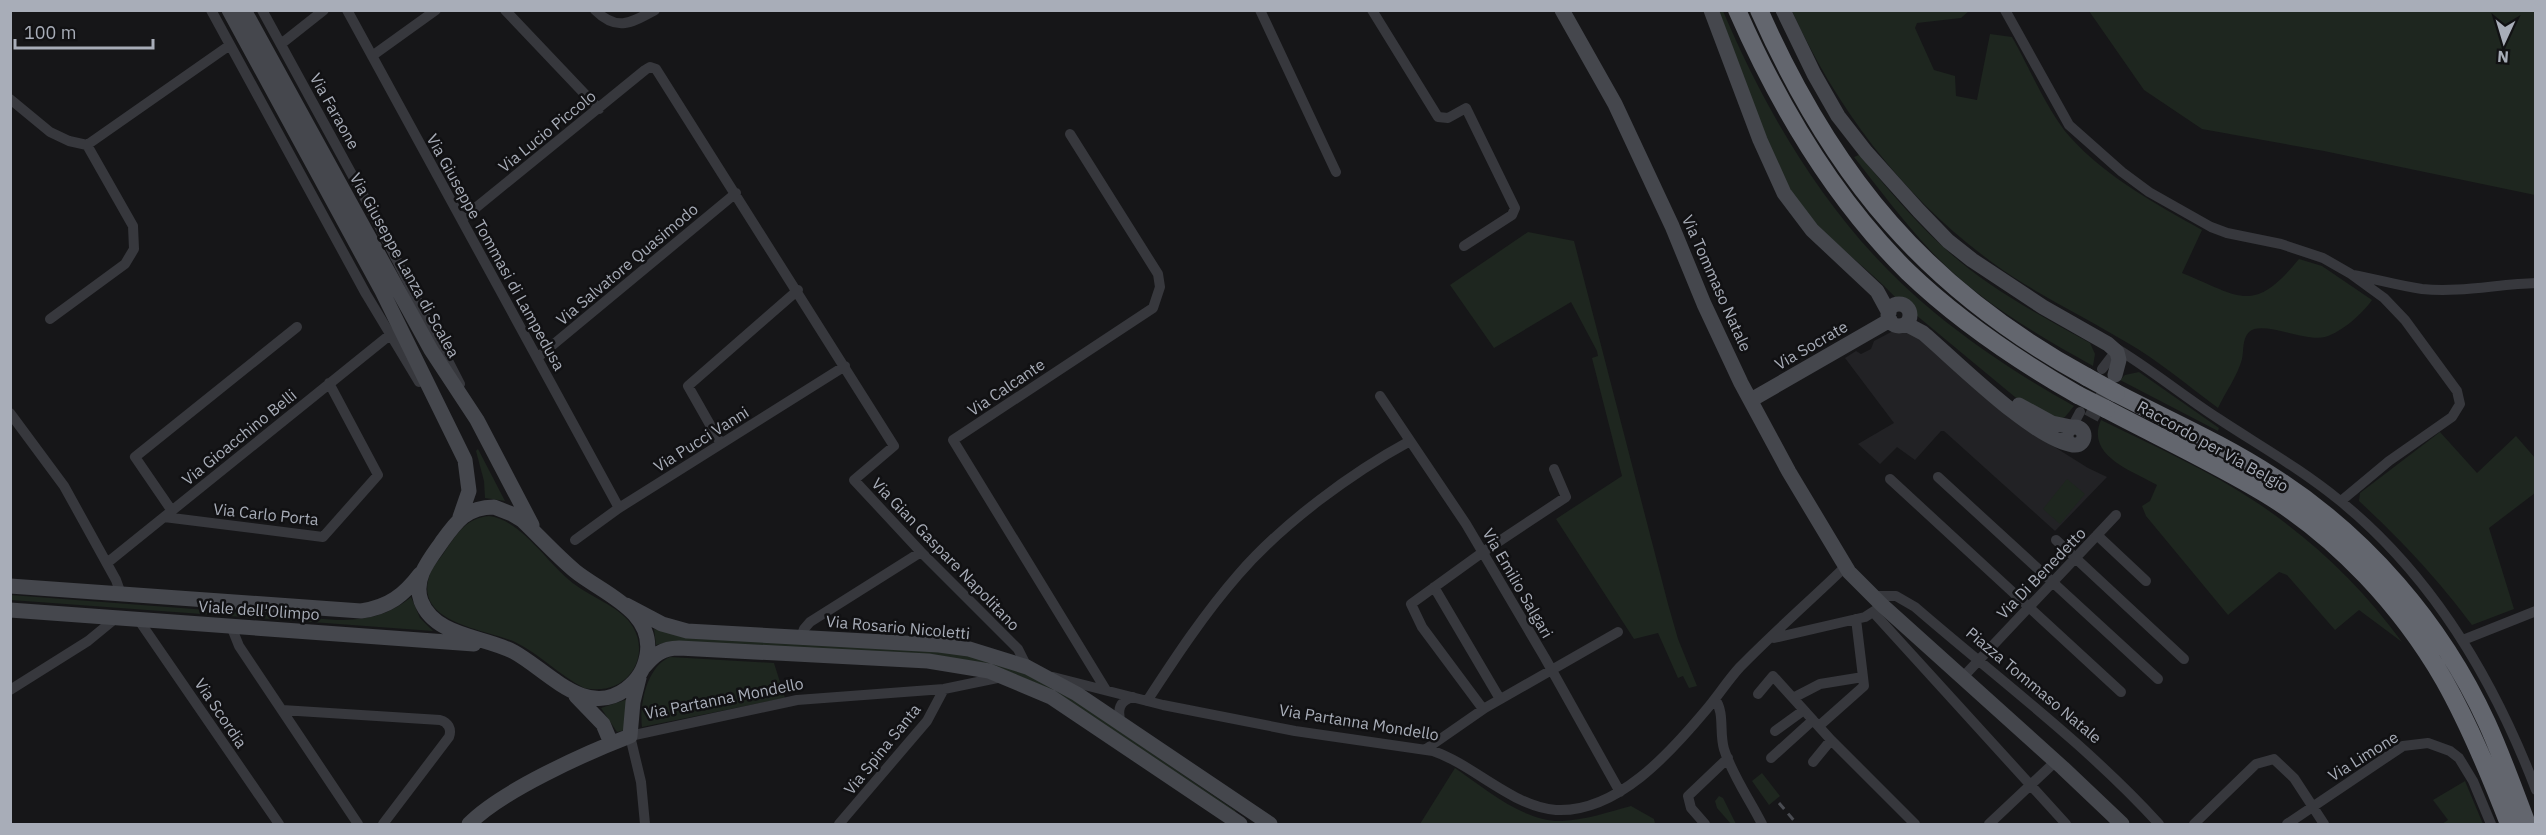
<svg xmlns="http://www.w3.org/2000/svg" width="2546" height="835" viewBox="0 0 2546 835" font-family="'IBM Plex Sans',sans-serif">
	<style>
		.built { fill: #222225 }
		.green { fill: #1e261f }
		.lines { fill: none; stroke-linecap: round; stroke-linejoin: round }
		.secondary-tunnel { stroke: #333438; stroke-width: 15; stroke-dasharray: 15 8; stroke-linecap: butt }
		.street { stroke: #37383d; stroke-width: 10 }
		.secondary { stroke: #45474d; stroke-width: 15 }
		.highway { stroke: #63666e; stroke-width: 18 }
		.rail { stroke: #4a4c52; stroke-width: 3; stroke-dasharray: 8 6; stroke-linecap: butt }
		.highway-bridge { stroke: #63666e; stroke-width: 18 }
		.labels { text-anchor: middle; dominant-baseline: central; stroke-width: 5; stroke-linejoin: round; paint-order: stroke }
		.street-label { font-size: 16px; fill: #a8adb8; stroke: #111113 }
	</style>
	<rect width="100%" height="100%" fill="#161618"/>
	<path class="built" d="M 1893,331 L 1914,332 L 2037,436 L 2088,468 L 2107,477 L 2055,531 L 1944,431 L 1941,431 L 1915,460 L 1897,447 L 1880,464 L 1858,444 L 1894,423 L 1845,358 L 1856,351 L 1861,354 L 1871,349 L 1874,341 Z"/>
	<path class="green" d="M 1719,11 L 1723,11 C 1771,124 1838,234 1935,313 C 1978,348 2025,379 2074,406 L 2065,417 L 2058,420 L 2021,402 L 1916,315 L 1908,304 L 1897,299 C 1867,267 1828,241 1801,206 C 1765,158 1741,68 1719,11 Z
		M 1792,11 L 1969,11 L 1961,18 L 1917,23 L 1915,28 L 1934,70 L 1955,76 L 1956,96 L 1977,100 L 1990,34 L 2012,37 C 2028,65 2049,114 2070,137 C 2106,177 2156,204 2202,230 L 2182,273 C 2241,297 2253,315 2299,259 L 2322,266 L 2372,300 C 2362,314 2342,332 2325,337 C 2305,342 2262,320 2249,332 C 2242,339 2244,350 2242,359 C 2238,375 2225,393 2218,408 C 2187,385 2159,361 2126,342 C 2082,315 2035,294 1993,263 C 1905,199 1837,110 1792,11 Z
		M 2089,11 L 2535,11 L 2535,195 L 2324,151 L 2202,129 L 2144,90 Z
		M 1859,155 C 1885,185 1911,217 1940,244 C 1983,285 2037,314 2090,343 L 2095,354 L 2093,366 C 2035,334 1976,299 1930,250 C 1903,221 1879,189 1854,157 Z
		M 1528,232 L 1574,241 L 1668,604 L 1678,639 L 1697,686 L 1689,688 L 1683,676 L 1678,678 L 1658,633 L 1634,639 L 1556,519 L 1622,476 L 1592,358 L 1598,356 L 1597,351 L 1571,302 L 1494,348 L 1450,285 Z
		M 2139,372 L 2219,428 L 2218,431 L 2120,380 L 2125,375 Z
		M 2101,420 C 2154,446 2210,471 2259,504 C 2315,542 2362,587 2402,642 L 2359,610 L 2335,630 L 2287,575 L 2279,572 L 2228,615 L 2146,516 L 2142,506 L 2150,501 L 2157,485 C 2133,471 2085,456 2101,420 Z
		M 2440,432 L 2477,473 L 2516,436 L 2535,458 L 2535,493 L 2489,528 L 2514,609 L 2472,625 C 2436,577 2402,541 2359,501 L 2360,493 Z
		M 478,449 L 505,501 L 485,498 L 484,481 L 476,451 Z
		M 2067,479 L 2085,494 L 2060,524 L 2043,509 Z
		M 489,516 C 523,520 549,567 577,586 C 595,599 622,608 633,627 C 642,642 641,661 630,674 C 618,689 601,691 584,688 C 559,675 540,654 515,642 C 485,629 412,623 430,574 C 433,566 440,559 445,551 C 457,534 466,518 489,516 Z
		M 11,595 L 337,620 C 366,620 388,616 411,597 L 420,618 L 433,631 L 11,600 Z
		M 654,629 L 686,637 L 943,651 L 979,657 L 1048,682 L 1236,811 L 1234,813 L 1045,687 L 1007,671 L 978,662 L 935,656 L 668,642 L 656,645 Z
		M 670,657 L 774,663 L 785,698 L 642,727 C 639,705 647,666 670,657 Z
		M 628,699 L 626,730 L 617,732 L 601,708 Z
		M 1455,768 C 1486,789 1523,822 1562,821 C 1585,820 1609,812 1631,806 L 1654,819 L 1655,824 L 1420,824 Z
		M 1762,773 L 1780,796 L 1769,805 L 1752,781 Z
		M 2465,781 L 2483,824 L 2442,824 L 2448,820 L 2433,800 Z
		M 1719,796 L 1723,798 L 1736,824 L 1731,824 L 1717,808 L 1715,801 Z"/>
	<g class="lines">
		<path class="secondary-tunnel" d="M 2091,418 L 2113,378"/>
		<path class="street" d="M 211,10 L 366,294 L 419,382
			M 262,10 L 367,202 L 460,384
			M 347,10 L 619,508
			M 505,10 L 599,109
			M 595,10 C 617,32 631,23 655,10
			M 1260,10 L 1336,172
			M 1372,10 L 1438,117 L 1448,118 L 1466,108 L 1512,202 L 1515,208 L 1512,215 L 1464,246
			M 2005,10 L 2069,125 L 2122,172 L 2149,192 L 2211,227 L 2227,233 L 2281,244 L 2323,258 L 2351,274 L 2384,298 L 2405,320 L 2457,391 L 2460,404 L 2452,417 L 2389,461 L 2341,501
			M 281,44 L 324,10
			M 372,56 L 436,10
			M 10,99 L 50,132 L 69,141 L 87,145
			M 1070,134 L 1158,274 L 1160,287 L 1153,308 L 953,440 L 1106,690
			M 462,219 L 645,70 L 650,67 L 656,69 L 894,446 L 854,480 L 921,552 L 1018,649 L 1027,667
			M 2353,275 C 2376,279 2399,286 2422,289 C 2460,293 2498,284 2536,283
			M 50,319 L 125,264 L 134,249 L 133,226 L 87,145 L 230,45
			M 2114,347 C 2151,369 2183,396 2219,419 C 2260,446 2301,469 2339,500 C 2432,575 2494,680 2536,790
			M 537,358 L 736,193
			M 2102,369 L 2112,356 L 2122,355
			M 1380,396 L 1466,524 L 1545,658 L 1620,792
			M 10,413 L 64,486 L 116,580 L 121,594
			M 2072,427 L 2080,412
			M 721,444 L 688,386 L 798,290
			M 1938,477 L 2158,679
			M 1890,479 L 2121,692
			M 172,511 L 135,457 L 297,327
			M 164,517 L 323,537 L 378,475 L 329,383
			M 2097,535 L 2146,581
			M 575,540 L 619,508 L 845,366
			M 2056,540 L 2184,659
			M 107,563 L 391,334
			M 1434,587 L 1500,699
			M 1872,596 L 1896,596 L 1915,607 C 1997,678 2086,744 2159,824
			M 1873,612 L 2066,824
			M 138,619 L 279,824
			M 231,626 L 239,646 L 358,824
			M 801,637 L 804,629 L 810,622 L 921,552
			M 1774,638 L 1865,617 L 1879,608
			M 2463,640 L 2536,611
			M 1053,677 L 1163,705 L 1295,731 L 1433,751 C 1474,765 1513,807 1556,810 C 1617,813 1670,753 1706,710 C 1718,696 1728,680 1740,667 C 1774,632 1811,600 1846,566
			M 1963,677 L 2116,515
			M 10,690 L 88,641 L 116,618
			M 1758,694 L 1773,676 L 1831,740 L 1813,762
			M 1793,698 L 1820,684 L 1863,677 L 1856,619
			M 1715,699 C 1725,713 1719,732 1724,749 C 1732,775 1750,800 1762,824
			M 1147,701 C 1175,658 1204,614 1238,575 C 1282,524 1351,473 1410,441
			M 1483,709 L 1422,627 L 1411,604 L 1483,552 L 1566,497 L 1554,469
			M 282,710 L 440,720 C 448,722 452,729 449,737 L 383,824
			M 1121,723 C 1117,710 1119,701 1133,697
			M 1819,726 L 1864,686 L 1863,677
			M 1775,731 L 1804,710
			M 1831,740 L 1915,824
			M 1426,749 L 1485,708 L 1618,632
			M 1771,758 L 1813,720
			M 645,824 L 641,782 L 630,736 L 797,700 L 944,689 L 1002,677
			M 839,824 L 927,721 L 944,689
			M 1705,824 L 1691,808 L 1688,796 L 1728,758
			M 1989,824 L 2056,761
			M 2194,824 L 2256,764 L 2274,759 L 2294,778 L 2324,824
			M 2287,824 L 2403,746 L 2428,743 L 2450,751 L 2459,758 L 2473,781 L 2491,824"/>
		<path class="secondary" d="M 229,10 L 382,291 L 465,460 L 469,491 L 460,517
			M 244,10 L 431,350 L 477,420 L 532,525
			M 1562,10 L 1615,104 L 1672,226 L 1704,304 L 1741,383 L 1789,472 L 1849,572 L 1882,605 L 2063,768 L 2122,824
			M 1711,10 L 1760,140 L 1784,193 L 1812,230 L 1877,291 L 1889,313
			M 1783,10 L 1814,74 L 1838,116 L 1866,152 L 1919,211 L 1948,241 L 1972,260 L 2043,307 L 2108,344 L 2117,352 L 2119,360 L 2115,375
			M1888 315a11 11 0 1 1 22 0a11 11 0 1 1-22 0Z
			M 1906,324 L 1923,333 C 1956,361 2033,439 2073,445
			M 1751,400 L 1890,320
			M 2019,405 L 2052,423 L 2071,427
			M2066 436a9 9 0 1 1 18 0a9 9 0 1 1-18 0Z
			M 494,507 L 512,514 L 522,520 C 540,537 556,555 575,571 C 602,593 655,611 647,655 C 644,670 638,680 626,689 C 586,719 547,670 514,652 C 484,636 435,637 421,601 C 413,579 429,560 441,543 C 456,522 466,507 494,507 Z
			M 10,586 L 361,611 C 389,607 404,595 420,574
			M 626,605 L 662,624 L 687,631 L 939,645 L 969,649 L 1027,667 L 1077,694 L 1270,824
			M 10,610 L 474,644
			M 643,668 C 654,655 662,648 679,648 L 928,661 L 989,671 L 1051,697 L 1240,824
			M 576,696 L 603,724 L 611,743
			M 469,824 C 501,791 586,753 630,736 L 633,702 L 639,678"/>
		<path class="highway" d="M 1737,10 C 1779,106 1833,198 1908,272 C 1959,321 2017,360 2078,395
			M 1759,10 C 1833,177 1926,289 2087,377
			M 2116,393 C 2168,420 2223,444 2272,476 C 2365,535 2441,623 2487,723 C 2502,756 2514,790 2527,824
			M 2106,409 C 2159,437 2215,463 2266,494 C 2338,538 2402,607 2444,680 C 2470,726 2490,775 2509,824"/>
		<path class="rail" d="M 1779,803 L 1797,824"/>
		<path class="highway-bridge" d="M 2087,377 L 2116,393
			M 2078,395 L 2106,409"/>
	</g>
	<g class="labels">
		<g class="street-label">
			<text transform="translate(335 111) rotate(61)">Via Faraone</text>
			<text transform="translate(547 131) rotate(-39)">Via Lucio Piccolo</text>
			<text transform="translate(496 252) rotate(61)">Via Giuseppe Tommasi di Lampedusa</text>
			<text transform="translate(627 264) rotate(-40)">Via Salvatore Quasimodo</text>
			<text transform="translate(405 265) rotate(61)">Via Giuseppe Lanza di Scalea</text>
			<text transform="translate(1717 283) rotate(66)">Via Tommaso Natale</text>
			<text transform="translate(1811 345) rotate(-30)">Via Socrate</text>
			<text transform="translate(1006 387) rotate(-34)">Via Calcante</text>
			<text transform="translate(239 437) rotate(-39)">Via Gioacchino Belli</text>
			<text transform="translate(701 439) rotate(-32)">Via Pucci Vanni</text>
			<text transform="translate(2213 446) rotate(29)">Raccordo per Via Belgio</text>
			<text transform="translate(266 514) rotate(6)">Via Carlo Porta</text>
			<text transform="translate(946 554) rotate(46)">Via Gian Gaspare Napolitano</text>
			<text transform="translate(2041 573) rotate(-46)">Via Di Benedetto</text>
			<text transform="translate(1518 583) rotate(60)">Via Emilio Salgari</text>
			<text transform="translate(259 610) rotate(4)">Viale dell'Olimpo</text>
			<text transform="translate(898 627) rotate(5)">Via Rosario Nicoletti</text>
			<text transform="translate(2034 685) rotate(40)">Piazza Tommaso Natale</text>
			<text transform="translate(724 698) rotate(-11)">Via Partanna Mondello</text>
			<text transform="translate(221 713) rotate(56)">Via Scordia</text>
			<text transform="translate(1359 722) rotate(9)">Via Partanna Mondello</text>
			<text transform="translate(882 749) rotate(-51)">Via Spina Santa</text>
			<text transform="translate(2363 756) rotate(-32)">Via Limone</text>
		</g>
	</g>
	<rect width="2546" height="835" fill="none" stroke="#a8adb8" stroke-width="24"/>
	<g transform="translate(2504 42) rotate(184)" stroke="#111113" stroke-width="4.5" paint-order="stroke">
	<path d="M0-4.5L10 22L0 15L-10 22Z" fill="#a8adb8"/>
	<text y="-9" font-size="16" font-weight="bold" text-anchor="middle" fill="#a8adb8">N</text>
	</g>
	<path d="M15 39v9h138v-9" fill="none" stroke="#a8adb8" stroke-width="3"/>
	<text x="24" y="39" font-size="18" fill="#a8adb8" stroke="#111113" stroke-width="4.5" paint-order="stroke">100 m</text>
</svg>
